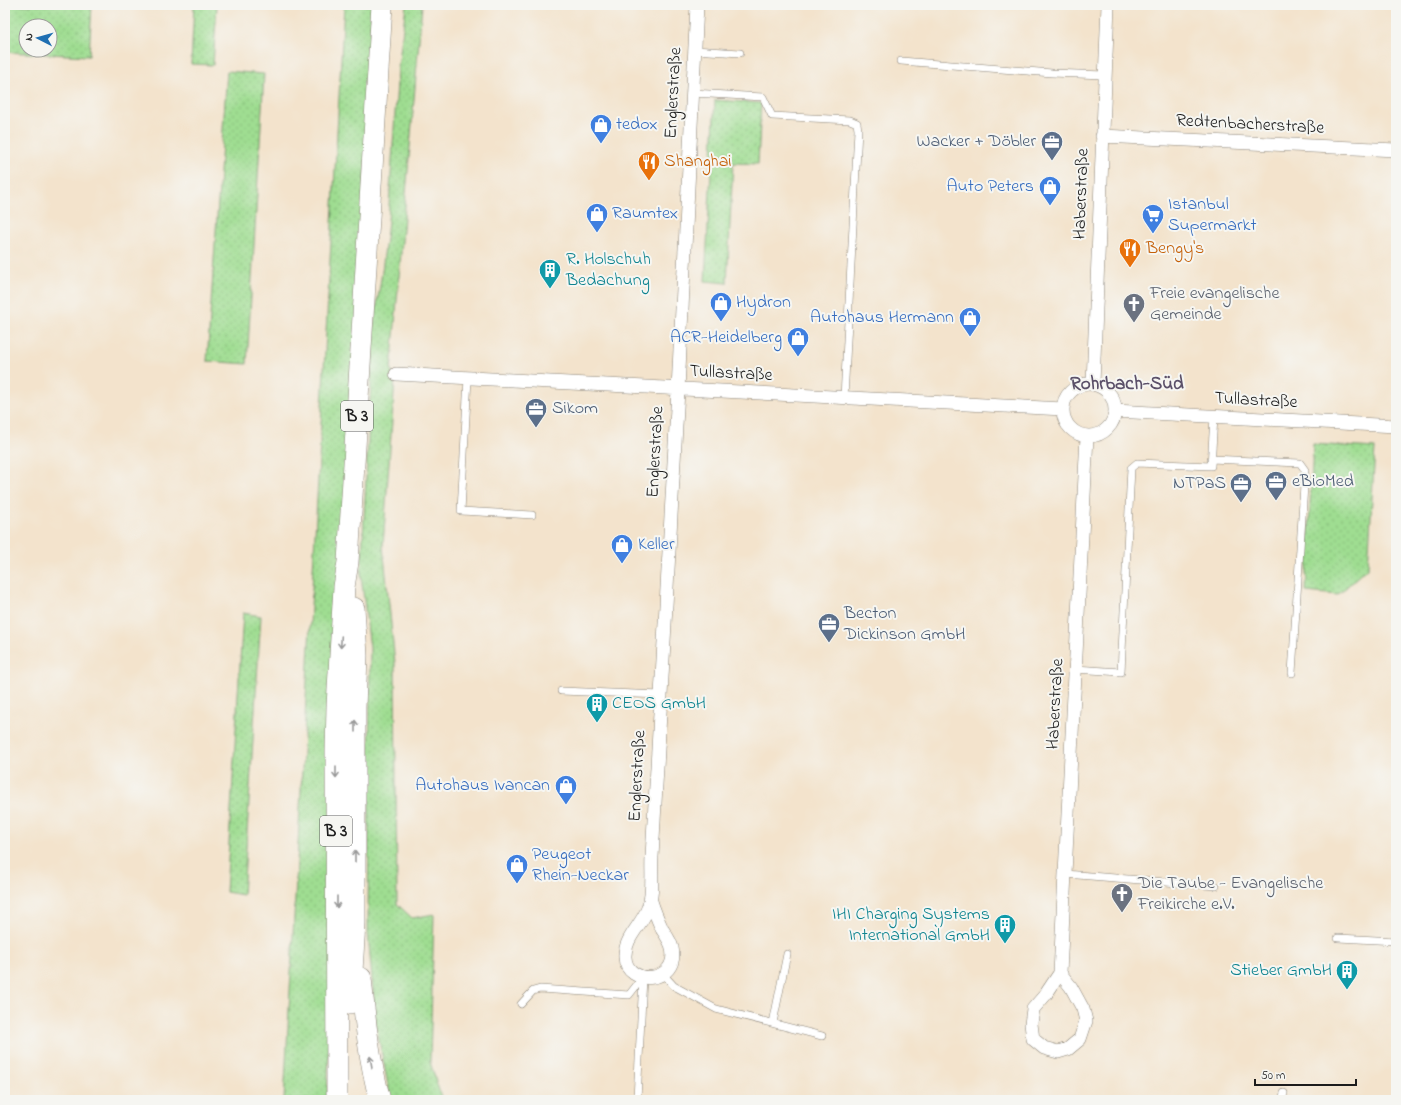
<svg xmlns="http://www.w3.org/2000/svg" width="1401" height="1105" viewBox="0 0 1401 1105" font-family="'Indie Flower',sans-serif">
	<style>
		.green { fill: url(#green-dots); stroke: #5e7c56; fill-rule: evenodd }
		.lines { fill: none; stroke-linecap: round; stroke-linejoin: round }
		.lane-casing { stroke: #888074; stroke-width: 8 }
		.street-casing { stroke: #888074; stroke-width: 14 }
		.primary-casing { stroke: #888074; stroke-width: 22 }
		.lane { stroke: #fff; stroke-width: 7 }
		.street { stroke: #fff; stroke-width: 13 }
		.primary { stroke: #fff; stroke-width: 21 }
		.oneway { stroke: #999 }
		.labels { text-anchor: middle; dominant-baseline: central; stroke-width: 4; stroke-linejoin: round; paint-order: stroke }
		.shield { fill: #f6f6f2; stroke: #5d5d5c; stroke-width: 1 }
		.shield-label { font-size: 17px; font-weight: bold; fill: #1c1c1c }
		.street-label { font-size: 18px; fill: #1c1c1c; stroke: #f6f6f2 }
		.shop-label { font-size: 18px; fill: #366cbe; stroke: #f6f6f2; text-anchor: start }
		.service-label { font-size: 18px; fill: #4e5e75; stroke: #f6f6f2; text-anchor: start }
		.food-label { font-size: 18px; fill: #c56008; stroke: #f6f6f2; text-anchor: start }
		.culture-label { font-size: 18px; fill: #0d838f; stroke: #f6f6f2; text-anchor: start }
		.worship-label { font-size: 18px; fill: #5b616d; stroke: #f6f6f2; text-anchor: start }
		.neighbourhood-label { font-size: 19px; font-weight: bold; fill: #5b5069; stroke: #f6f6f2 }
	</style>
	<defs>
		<pattern id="green-dots" width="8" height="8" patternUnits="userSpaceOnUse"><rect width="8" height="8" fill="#9fdd91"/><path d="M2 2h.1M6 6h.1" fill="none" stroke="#88bd7c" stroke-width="1.8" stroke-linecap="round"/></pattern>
	</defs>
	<rect width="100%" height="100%" fill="#f6f6f2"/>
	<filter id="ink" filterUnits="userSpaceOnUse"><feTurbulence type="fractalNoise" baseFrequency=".025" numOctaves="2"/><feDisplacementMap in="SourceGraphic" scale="8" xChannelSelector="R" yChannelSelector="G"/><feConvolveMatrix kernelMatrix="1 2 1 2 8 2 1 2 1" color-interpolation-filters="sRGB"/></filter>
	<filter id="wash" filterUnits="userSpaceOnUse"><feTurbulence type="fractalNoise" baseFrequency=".012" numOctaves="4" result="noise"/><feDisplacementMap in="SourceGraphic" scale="16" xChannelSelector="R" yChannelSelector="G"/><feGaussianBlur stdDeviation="0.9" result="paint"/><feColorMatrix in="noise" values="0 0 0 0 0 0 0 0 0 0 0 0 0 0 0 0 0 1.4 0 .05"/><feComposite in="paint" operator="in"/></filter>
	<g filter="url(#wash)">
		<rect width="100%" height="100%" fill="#f3e3cc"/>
		<path class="green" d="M 5,5 L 92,5 L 89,56 L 5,52 ZM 26,26 L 50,26 L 50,50 L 26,50 Z
			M 194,5 L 217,5 L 213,65 L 191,64 Z
			M 344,5 L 372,5 L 327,1100 L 284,1100 Z
			M 406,5 L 422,5 L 391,371 L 395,379 L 383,546 L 395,663 L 397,904 L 412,918 L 434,914 L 430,1062 L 442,1100 L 391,1100 L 376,1025 L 368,933 L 370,648 L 361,576 L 374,323 L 382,272 L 388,221 L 398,68 Z
			M 227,71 L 264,74 L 247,364 L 207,361 Z
			M 715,100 L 761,103 L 758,164 L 733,163 L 727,283 L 705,281 Z
			M 1313,444 L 1375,448 L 1368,567 L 1338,595 L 1306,592 Z
			M 243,613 L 261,616 L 243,895 L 226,892 Z"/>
	</g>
	<g filter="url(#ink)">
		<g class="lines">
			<g class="lane-casing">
				<path id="lane" d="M 694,50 L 740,53
					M 901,61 L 1052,73 L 1104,75
					M 692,93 L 763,97 L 772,116 L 850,120 L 857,123 L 858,130 L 844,398
					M 468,378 L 461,511 L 532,515
					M 1211,459 L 1300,463 L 1305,470 L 1292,673
					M 1075,669 L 1121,672 L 1131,468 L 1137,463 L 1211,466 L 1214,417
					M 561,691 L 661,695
					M 1065,874 L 1216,886
					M 1338,938 L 1396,941
					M 663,974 L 674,986 L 716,1009 L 822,1036
					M 521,1004 L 533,991 L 540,989 L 629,995 L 643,977
					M 773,1023 L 787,954
					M 637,1100 L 643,977
					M 1282,1100 L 1284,1093"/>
			</g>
			<g class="street-casing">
				<path id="street" d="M 1102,136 L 1396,150
					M 396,374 L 1063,409
					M 1093,384 L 1108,5
					M1063 410a26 26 0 1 1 52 0a26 26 0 1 1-52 0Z
					M 1115,411 L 1396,426
					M 651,901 C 654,911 658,920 662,929 C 666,935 671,942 672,948 C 680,984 626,987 625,957 C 624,938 642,925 648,908 C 654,894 651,872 652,857 L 678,390 L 697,5
					M 1060,973 L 1071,987 L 1083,1009 L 1086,1021 L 1080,1039 L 1068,1049 L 1058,1052 L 1044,1048 L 1033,1039 L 1031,1024 L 1033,1009 L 1046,994 L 1060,973 L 1087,436"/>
			</g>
			<g class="primary-casing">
				<path id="primary" d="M 361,978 C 365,1020 369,1060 380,1100
					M 350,1003 L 355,923 L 355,707 L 357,656 L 354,608
					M 337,1100 L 336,751 L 337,706 L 344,587 L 348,562 L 382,5"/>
			</g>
			<use href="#lane" class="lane"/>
			<use href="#street" class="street"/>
			<use href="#primary" class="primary"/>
		</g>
		<defs><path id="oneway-shaft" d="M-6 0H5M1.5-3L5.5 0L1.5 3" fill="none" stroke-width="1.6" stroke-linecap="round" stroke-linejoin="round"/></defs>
		<g class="oneway">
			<use href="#oneway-shaft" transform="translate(341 642) rotate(93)"/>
			<use href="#oneway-shaft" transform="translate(355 726) rotate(-90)"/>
			<use href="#oneway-shaft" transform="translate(336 772) rotate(90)"/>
			<use href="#oneway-shaft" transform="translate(355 856) rotate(-90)"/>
			<use href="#oneway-shaft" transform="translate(337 902) rotate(90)"/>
			<use href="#oneway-shaft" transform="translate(371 1062) rotate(-100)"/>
		</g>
	</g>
	<defs>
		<g id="shop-pin" transform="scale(1.15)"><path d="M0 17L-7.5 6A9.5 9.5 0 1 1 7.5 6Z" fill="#3f7fe0" stroke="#f6f6f2"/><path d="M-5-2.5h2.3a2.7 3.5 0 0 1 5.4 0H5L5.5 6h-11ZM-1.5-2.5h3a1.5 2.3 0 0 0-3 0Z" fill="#fff"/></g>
		<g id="office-pin" transform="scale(1.15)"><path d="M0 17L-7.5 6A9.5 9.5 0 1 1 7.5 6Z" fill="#5c6f8a" stroke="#f6f6f2"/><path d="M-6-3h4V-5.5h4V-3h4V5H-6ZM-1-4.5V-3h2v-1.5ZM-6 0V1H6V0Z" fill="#fff"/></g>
		<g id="restaurant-pin" transform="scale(1.15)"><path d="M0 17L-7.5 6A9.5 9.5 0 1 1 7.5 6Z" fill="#e8710a" stroke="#f6f6f2"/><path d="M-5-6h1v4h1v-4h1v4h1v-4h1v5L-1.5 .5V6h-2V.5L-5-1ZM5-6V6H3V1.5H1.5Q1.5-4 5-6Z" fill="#fff"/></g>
		<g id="supermarket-pin" transform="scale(1.15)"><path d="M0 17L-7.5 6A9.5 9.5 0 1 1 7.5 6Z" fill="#3f7fe0" stroke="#f6f6f2"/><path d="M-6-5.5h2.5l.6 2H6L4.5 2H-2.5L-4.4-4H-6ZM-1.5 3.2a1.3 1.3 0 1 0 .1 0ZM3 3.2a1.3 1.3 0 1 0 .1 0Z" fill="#fff"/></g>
		<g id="building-pin" transform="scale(1.15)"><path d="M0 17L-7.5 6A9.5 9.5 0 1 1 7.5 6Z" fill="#0f9aa8" stroke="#f6f6f2"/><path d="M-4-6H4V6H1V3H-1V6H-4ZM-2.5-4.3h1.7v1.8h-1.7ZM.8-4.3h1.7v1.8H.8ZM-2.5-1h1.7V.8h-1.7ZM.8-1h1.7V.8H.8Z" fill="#fff"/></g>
		<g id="church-pin" transform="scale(1.15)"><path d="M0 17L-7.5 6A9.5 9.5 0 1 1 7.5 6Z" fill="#6b7280" stroke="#f6f6f2"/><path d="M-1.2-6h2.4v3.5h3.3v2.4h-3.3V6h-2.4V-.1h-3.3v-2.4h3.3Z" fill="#fff"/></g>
	</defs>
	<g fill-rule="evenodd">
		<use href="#shop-pin" x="601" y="125"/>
		<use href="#office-pin" x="1052" y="142"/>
		<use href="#restaurant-pin" x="649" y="162"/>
		<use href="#shop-pin" x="1050" y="187"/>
		<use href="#shop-pin" x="597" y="214"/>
		<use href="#supermarket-pin" x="1153" y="215"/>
		<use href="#restaurant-pin" x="1130" y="249"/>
		<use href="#building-pin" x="550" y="270"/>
		<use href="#shop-pin" x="721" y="303"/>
		<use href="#church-pin" x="1134" y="304"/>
		<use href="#shop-pin" x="970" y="318"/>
		<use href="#shop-pin" x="798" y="338"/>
		<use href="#office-pin" x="536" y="409"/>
		<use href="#office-pin" x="1276" y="482"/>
		<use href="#office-pin" x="1241" y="484"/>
		<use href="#shop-pin" x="622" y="545"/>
		<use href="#office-pin" x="829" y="624"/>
		<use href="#building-pin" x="597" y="704"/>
		<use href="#shop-pin" x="566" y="786"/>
		<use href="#shop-pin" x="517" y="865"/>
		<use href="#church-pin" x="1122" y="894"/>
		<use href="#building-pin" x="1005" y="925"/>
		<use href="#building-pin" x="1347" y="971"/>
	</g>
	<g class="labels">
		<g class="shield">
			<rect x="341" y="401" width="32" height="30" rx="3"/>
			<rect x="320" y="816" width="32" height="30" rx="3"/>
		</g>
		<g class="shield-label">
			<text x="357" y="416">B 3</text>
			<text x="336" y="831">B 3</text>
		</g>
		<g class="street-label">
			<text transform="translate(674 93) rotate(-87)">Englerstraße</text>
			<text transform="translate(1250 125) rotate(3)">Redtenbacherstraße</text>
			<text transform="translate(1082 194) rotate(-88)">Haberstraße</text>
			<text transform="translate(731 374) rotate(3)">Tullastraße</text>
			<text transform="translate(1256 401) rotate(3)">Tullastraße</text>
			<text transform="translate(656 452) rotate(-87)">Englerstraße</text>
			<text transform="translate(1056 704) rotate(-87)">Haberstraße</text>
			<text transform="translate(638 776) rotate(-87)">Englerstraße</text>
		</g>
		<g class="shop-label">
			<text x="616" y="125">tedox</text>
			<text x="1034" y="187" text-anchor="end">Auto Peters</text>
			<text x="1168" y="205">Istanbul<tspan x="1168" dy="21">Supermarkt</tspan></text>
			<text x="612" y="214">Raumtex</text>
			<text x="736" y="303">Hydron</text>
			<text x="954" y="318" text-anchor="end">Autohaus Hermann</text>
			<text x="782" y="338" text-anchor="end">ACR-Heidelberg</text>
			<text x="638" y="545">Keller</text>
			<text x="550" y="786" text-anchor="end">Autohaus Ivancan</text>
			<text x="532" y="855">Peugeot<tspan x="532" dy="21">Rhein-Neckar</tspan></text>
		</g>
		<g class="service-label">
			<text x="1036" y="142" text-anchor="end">Wacker + Döbler</text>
			<text x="552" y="409">Sikom</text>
			<text x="1292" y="482">eBioMed</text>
			<text x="1226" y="484" text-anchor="end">NTPaS</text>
			<text x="844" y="614">Becton<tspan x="844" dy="21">Dickinson GmbH</tspan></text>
		</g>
		<g class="food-label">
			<text x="664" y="162">Shanghai</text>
			<text x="1146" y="249">Bengy's</text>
		</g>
		<g class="culture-label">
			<text x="566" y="260">R. Holschuh<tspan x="566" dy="21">Bedachung</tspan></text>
			<text x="612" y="704">CEOS GmbH</text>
			<text x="990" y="915" text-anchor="end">IHI Charging Systems<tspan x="990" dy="21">International GmbH</tspan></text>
			<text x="1332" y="971" text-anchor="end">Stieber GmbH</text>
		</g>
		<g class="worship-label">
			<text x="1150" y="294">Freie evangelische<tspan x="1150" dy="21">Gemeinde</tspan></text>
			<text x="1138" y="884">Die Taube - Evangelische<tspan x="1138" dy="21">Freikirche e.V.</tspan></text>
		</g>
		<g class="neighbourhood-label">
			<text x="1127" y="384">Rohrbach-Süd</text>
		</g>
	</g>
	<rect width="1401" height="1105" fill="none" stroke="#f6f6f2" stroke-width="20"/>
	<g transform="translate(38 38) rotate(276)"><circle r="19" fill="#f6f6f2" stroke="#9f9f9c"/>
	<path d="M0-3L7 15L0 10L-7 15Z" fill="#1f6fb2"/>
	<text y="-6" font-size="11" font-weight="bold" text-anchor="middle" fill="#1c1c1c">N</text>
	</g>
	<path d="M1255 1079v6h101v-6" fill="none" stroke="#1c1c1c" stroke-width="2"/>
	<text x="1261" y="1079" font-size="12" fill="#1c1c1c" stroke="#f6f6f2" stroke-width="3" paint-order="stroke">50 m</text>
</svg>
